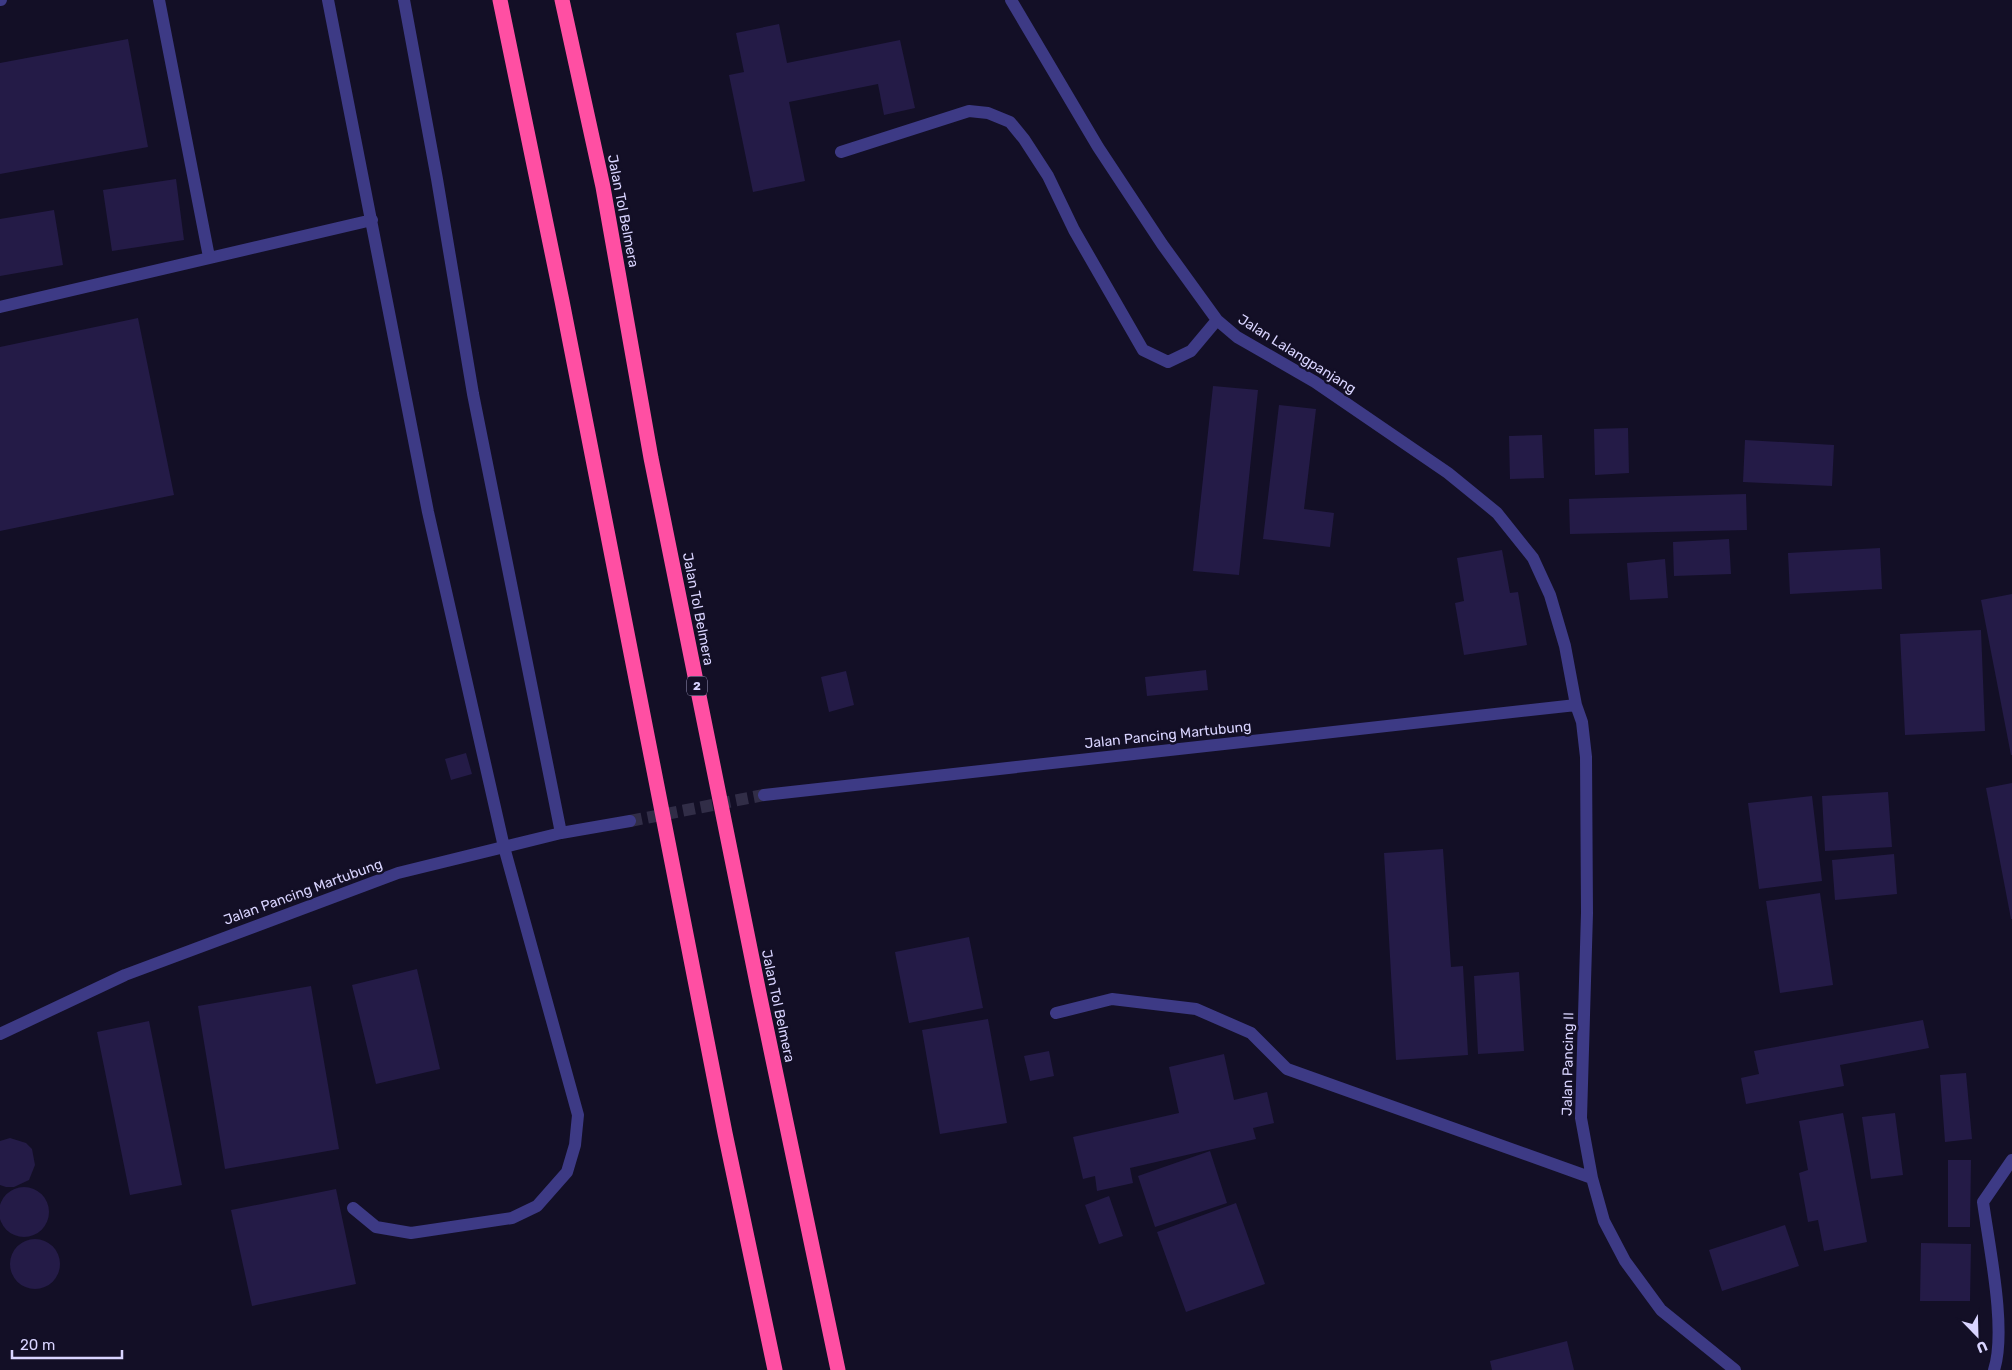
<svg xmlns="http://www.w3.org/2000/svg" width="2012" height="1370" viewBox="0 0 2012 1370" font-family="Rubik,sans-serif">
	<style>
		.building { fill: #241b47 }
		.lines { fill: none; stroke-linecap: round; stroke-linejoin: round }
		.minor-tunnel { stroke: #312d47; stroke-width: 12; stroke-dasharray: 12 6; stroke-linecap: butt }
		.minor { stroke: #3d3a85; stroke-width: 12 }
		.highway { stroke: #ff4fa3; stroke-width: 15 }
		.labels { text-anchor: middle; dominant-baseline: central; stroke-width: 5; stroke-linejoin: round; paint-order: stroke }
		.shield { fill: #130f26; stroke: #9e99be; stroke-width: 1 }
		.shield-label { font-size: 12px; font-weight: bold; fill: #d9d4ff }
		.street-label { font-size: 14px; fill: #d9d4ff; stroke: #130f26 }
	</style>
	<rect width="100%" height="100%" fill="#130f26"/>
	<path class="building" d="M 779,24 L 787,63 L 900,40 L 915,108 L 884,115 L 878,84 L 789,102 L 805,181 L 753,192 L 729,75 L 744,72 L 736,33 Z
		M 128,39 L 148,147 L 0,174 L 0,63 Z
		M 176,179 L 184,240 L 112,251 L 103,190 Z
		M 54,210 L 63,265 L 0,276 L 0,219 Z
		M 138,318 L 174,495 L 0,531 L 0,347 Z
		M 1213,386 L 1258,390 L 1239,575 L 1193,571 Z
		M 1279,405 L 1316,409 L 1304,509 L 1334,513 L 1330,547 L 1263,539 Z
		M 1628,428 L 1629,473 L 1595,475 L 1594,429 Z
		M 1542,435 L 1544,478 L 1510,479 L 1509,436 Z
		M 1745,440 L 1834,445 L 1832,486 L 1743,482 Z
		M 1746,494 L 1747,530 L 1570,534 L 1569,499 Z
		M 1729,539 L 1731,574 L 1674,576 L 1673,542 Z
		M 1880,548 L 1882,589 L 1790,594 L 1788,553 Z
		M 1502,550 L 1510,593 L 1518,592 L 1527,645 L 1464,655 L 1455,603 L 1464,601 L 1457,558 Z
		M 1665,559 L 1668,598 L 1630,600 L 1627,563 Z
		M 2012,594 L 2012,755 L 2011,755 L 1981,600 Z
		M 1981,630 L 1985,731 L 1905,735 L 1900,634 Z
		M 1206,670 L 1208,690 L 1147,696 L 1145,677 Z
		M 846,671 L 854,705 L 829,712 L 821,677 Z
		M 466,753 L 472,774 L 451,780 L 445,759 Z
		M 2012,783 L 2012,919 L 2011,919 L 1986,788 Z
		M 1888,792 L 1892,847 L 1825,851 L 1822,796 Z
		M 1812,796 L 1822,881 L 1759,889 L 1748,803 Z
		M 1443,849 L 1451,967 L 1463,966 L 1468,1055 L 1396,1060 L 1384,853 Z
		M 1894,854 L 1897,894 L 1835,900 L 1832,860 Z
		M 1820,893 L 1833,985 L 1780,993 L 1766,901 Z
		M 969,937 L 983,1008 L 909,1023 L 895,952 Z
		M 417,969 L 440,1069 L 376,1084 L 352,985 Z
		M 1519,972 L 1524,1051 L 1478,1054 L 1474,976 Z
		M 311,986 L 339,1149 L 225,1169 L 198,1006 Z
		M 988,1019 L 1007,1123 L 940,1134 L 922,1030 Z
		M 1923,1020 L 1929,1048 L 1840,1065 L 1844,1086 L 1746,1104 L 1741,1078 L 1759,1074 L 1754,1051 Z
		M 149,1021 L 182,1185 L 130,1195 L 97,1032 Z
		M 1049,1051 L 1054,1076 L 1030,1081 L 1024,1056 Z
		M 1224,1054 L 1234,1100 L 1267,1092 L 1274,1123 L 1253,1128 L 1256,1139 L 1130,1168 L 1133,1183 L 1097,1191 L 1095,1176 L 1083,1179 L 1073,1137 L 1179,1113 L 1169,1067 Z
		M 1966,1073 L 1972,1139 L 1945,1142 L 1940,1075 Z
		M 1843,1113 L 1867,1242 L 1824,1251 L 1818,1220 L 1808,1222 L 1799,1173 L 1808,1170 L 1799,1121 Z
		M 1895,1113 L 1903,1175 L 1871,1179 L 1862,1117 Z
		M 10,1138 L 26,1143 L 32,1149 L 35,1165 L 29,1180 L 14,1187 L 6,1187 L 0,1185 L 0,1141 Z
		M 1210,1151 L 1227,1203 L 1155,1227 L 1138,1176 Z
		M 1948,1160 L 1971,1160 L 1970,1227 L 1948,1227 Z
		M-1 1212a25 25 0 1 1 50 0a25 25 0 1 1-50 0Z
		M 336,1189 L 356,1284 L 252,1306 L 231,1210 Z
		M 1109,1196 L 1123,1236 L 1099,1244 L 1085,1205 Z
		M 1236,1203 L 1265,1284 L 1186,1312 L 1157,1232 Z
		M 1785,1225 L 1799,1266 L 1722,1291 L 1709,1250 Z
		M10 1264a25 25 0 1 1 50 0a25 25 0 1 1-50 0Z
		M 1921,1243 L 1971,1244 L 1970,1301 L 1920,1301 Z
		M 1567,1341 L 1574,1370 L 1492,1370 L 1490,1361 Z"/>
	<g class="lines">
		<path class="minor-tunnel" d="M 630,821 L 764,795"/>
		<path class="minor" d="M 0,0 L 1,0
			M 159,0 L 209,257
			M 328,0 L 428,512 L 504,847 L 578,1115 L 575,1145 L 567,1172 L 537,1206 L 512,1218 L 411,1233 L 376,1227 L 353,1208
			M 404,0 L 437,179 L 473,394 L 561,833
			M 1011,0 L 1098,147 L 1162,244 L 1217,320 L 1237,337 L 1315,382 L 1448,473 L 1497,513 L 1533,558 L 1550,595 L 1565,646 L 1576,705 L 1582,722 L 1586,757 L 1587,913 L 1581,1118 L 1592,1178 L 1604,1221 L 1625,1261 L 1661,1310 L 1735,1370
			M 841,152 L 969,111 L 988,113 L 1010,122 L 1024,139 L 1048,176 L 1074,230 L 1143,350 L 1168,362 L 1191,351 L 1217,320
			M 0,307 L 372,220
			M 764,795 L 1576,705
			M 1056,1013 L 1112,999 L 1196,1009 L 1251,1033 L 1287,1069 L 1592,1178
			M 0,1034 L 125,975 L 398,873 L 561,833 L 630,821
			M 1994,1370 C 2007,1330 1989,1246 1983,1202 L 2012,1160"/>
		<path class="highway" d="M 500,0 L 562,301 L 725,1133 L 775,1370
			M 562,0 L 603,187 L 651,458 L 759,993 L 838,1370"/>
	</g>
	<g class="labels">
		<rect class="shield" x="687" y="676.5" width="20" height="19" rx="4"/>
		<g class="shield-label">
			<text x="697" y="686">2</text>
		</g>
		<g class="street-label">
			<text transform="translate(623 211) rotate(79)">Jalan Tol Belmera</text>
			<text transform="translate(1297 354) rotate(32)">Jalan Lalangpanjang</text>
			<text transform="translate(698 609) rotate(79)">Jalan Tol Belmera</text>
			<text transform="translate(1168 735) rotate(-6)">Jalan Pancing Martubung</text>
			<text transform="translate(303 892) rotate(-20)">Jalan Pancing Martubung</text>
			<text transform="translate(778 1006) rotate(78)">Jalan Tol Belmera</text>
			<text transform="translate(1568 1064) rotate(-89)">Jalan Pancing II</text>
		</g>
	</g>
	<g transform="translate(1977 1335) rotate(157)" stroke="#130f26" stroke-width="4" paint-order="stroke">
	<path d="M0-4L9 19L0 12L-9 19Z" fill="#d9d4ff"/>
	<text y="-8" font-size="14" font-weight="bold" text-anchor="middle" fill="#d9d4ff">U</text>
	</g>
	<path d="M12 1350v8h110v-8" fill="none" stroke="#d9d4ff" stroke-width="2.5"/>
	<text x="20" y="1350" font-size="15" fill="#d9d4ff" stroke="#130f26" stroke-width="4" paint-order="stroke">20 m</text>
</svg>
